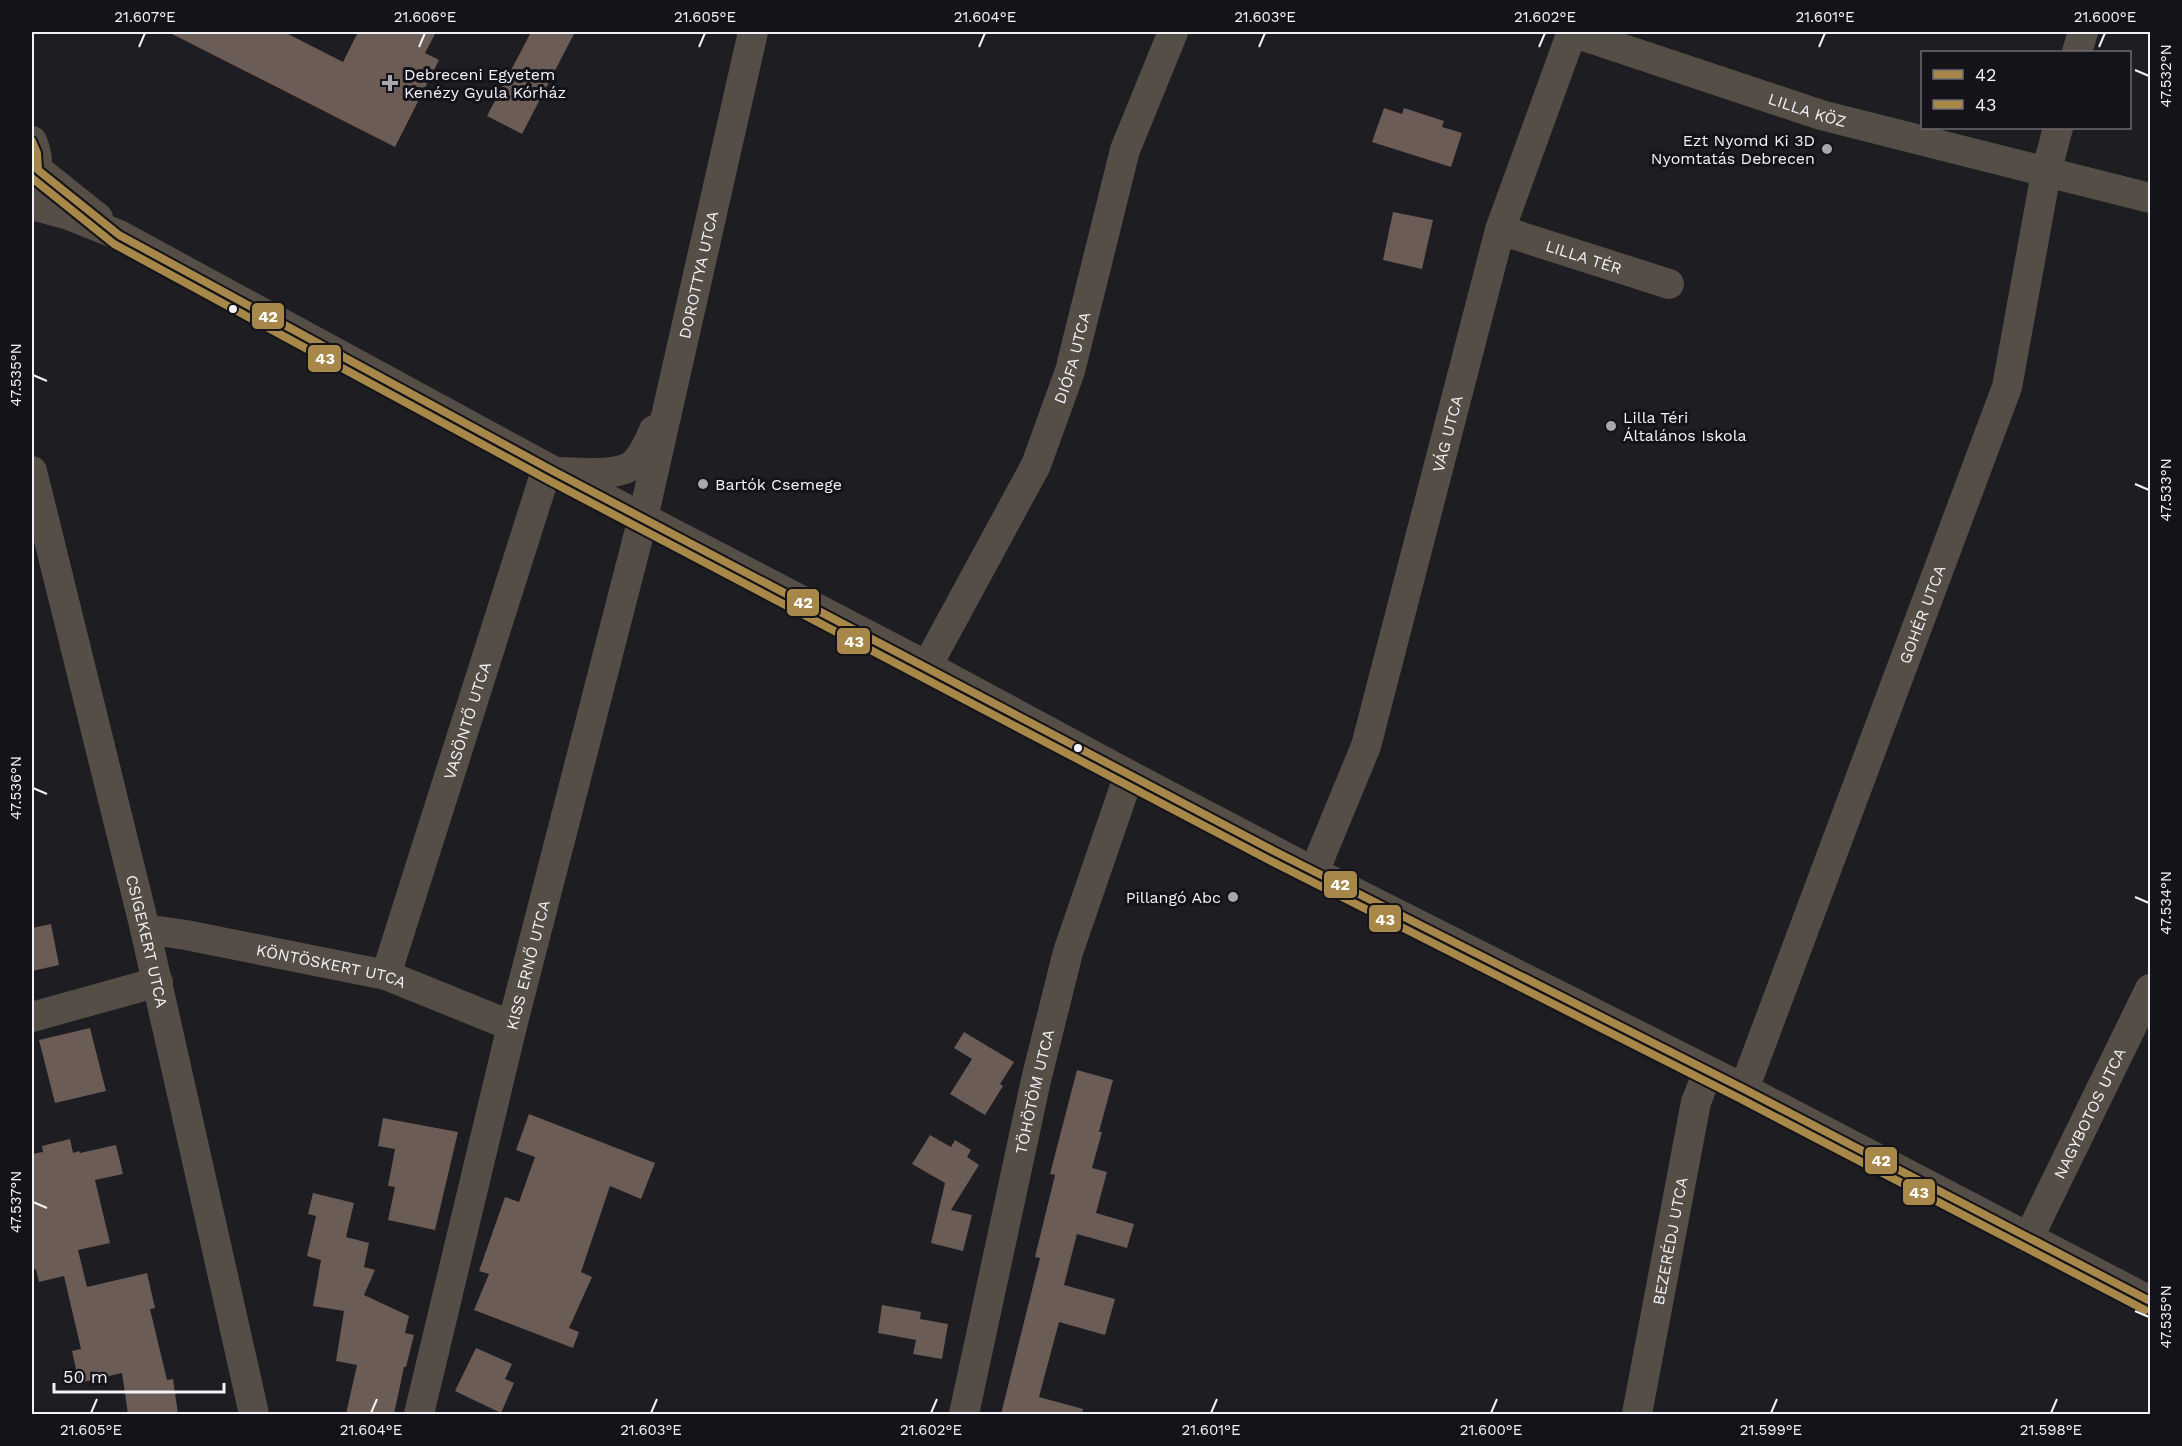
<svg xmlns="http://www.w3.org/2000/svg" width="2182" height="1446" viewBox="0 0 2182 1446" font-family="'Work Sans',sans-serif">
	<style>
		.building { fill: #6c5c56 }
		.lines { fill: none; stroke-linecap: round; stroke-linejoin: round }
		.minor { stroke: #554e46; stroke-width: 30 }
		.bus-1-casing { stroke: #131319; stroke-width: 12 }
		.bus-2-casing { stroke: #131319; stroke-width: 12 }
		.bus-1 { stroke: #a7884a; stroke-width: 8 }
		.bus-2 { stroke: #a88849; stroke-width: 8 }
		.ticks { fill: none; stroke: #f2f2f7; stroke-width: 2 }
		.poi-dot { fill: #a7a7ac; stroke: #131319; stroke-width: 2 }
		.bus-dot { fill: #f2f2f7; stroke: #131319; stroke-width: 2 }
		.labels { text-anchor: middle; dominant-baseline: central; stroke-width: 6; stroke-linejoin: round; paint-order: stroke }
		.poi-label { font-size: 16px; fill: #f2f2f7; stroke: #131319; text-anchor: start }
		.street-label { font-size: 16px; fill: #f2f2f7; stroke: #131319 }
		.line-badge { stroke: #131319; stroke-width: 2 }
		.badge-label { font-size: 16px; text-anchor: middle; font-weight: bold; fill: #fff }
		.neatline { fill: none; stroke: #f2f2f7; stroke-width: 2 }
		.ticks-label { font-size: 15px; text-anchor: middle; fill: #f2f2f7 }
	</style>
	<rect width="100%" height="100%" fill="#1d1d22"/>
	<path class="building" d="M 168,32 L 284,32 L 343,62 L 358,32 L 436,32 L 425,53 L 439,60 L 395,147 Z
		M 531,32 L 575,32 L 522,134 L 487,116 Z
		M 1384,108 L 1402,114 L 1404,108 L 1444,121 L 1442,127 L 1462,133 L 1451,167 L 1372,142 Z
		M 1393,212 L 1433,220 L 1422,269 L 1383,260 Z
		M 51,924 L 59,965 L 32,971 L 32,928 Z
		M 90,1028 L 106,1091 L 55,1103 L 39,1040 Z
		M 964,1032 L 1014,1062 L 1000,1084 L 1003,1086 L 985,1115 L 950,1094 L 972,1059 L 954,1048 Z
		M 1077,1070 L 1113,1080 L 1099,1132 L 1102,1132 L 1092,1168 L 1107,1172 L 1096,1213 L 1134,1224 L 1127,1248 L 1077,1234 L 1064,1285 L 1115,1299 L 1105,1335 L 1059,1322 L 1039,1397 L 1083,1409 L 1082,1414 L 1001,1414 L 1040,1258 L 1035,1257 L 1055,1175 L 1050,1174 Z
		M 529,1114 L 655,1163 L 641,1199 L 610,1186 L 581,1272 L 592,1277 L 569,1328 L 579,1332 L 573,1348 L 474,1310 L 489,1274 L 479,1271 L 505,1197 L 519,1202 L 535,1157 L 516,1150 Z
		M 383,1118 L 458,1132 L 435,1230 L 388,1220 L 395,1187 L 388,1186 L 395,1149 L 378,1146 Z
		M 930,1135 L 951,1147 L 955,1140 L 971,1150 L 967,1157 L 979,1165 L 951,1210 L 972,1215 L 963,1251 L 931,1243 L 945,1183 L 912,1164 Z
		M 70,1139 L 73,1153 L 79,1151 L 80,1153 L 116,1145 L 123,1174 L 95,1180 L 110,1243 L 78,1250 L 87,1287 L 147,1273 L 155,1308 L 150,1309 L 167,1380 L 173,1379 L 178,1414 L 128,1414 L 122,1373 L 79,1383 L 72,1351 L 81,1349 L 64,1276 L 39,1282 L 36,1270 L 32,1267 L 32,1154 L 43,1152 L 42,1146 Z
		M 313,1193 L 354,1203 L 346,1237 L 369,1243 L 364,1267 L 375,1270 L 364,1295 L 409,1316 L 405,1333 L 414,1335 L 406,1367 L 404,1367 L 394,1414 L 346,1414 L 357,1365 L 336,1361 L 344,1311 L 313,1306 L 321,1260 L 307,1256 L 316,1216 L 308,1214 Z
		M 882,1305 L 921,1312 L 920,1319 L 948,1324 L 942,1359 L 913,1354 L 916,1340 L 878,1333 Z
		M 476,1348 L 512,1364 L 505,1379 L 514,1383 L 501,1413 L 455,1391 Z"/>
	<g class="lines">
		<g class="minor">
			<path id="s1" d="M 1572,32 L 1821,115 L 2150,198"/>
			<path d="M 2077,52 L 2083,32"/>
			<path d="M 32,141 C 39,157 39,171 34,188"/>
			<path d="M 38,170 L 98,218"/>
			<path d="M 32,205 L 69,215 L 119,235 L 555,472 L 927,666 L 1129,775 L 1314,872 L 1744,1089 L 2150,1301"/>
			<path id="s2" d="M 1500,230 L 1669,284"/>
			<path id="s3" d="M 32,471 L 145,929 L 254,1414"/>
			<path d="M 561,472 C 580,473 620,477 635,463 C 644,454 649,442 654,430"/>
			<path id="s4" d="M 927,666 L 1036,465 L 1070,371 L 1125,150 L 1173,32"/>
			<path id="s5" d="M 1314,872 L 1366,746 L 1500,230 L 1572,32"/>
			<path id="s6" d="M 145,929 L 186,935 L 386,975 L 512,1026"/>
			<path id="s7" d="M 386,975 L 547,468"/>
			<path d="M 32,1017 L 158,982"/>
			<path id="s8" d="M 1744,1089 L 2007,387 L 2046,173 L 2058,128"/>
			<path id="s9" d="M 2028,1239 L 2150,989"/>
			<path id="s10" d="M 419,1414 L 512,1026 L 643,518 L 753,32"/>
			<path id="s11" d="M 964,1414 L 1036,1080 L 1068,952 L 1129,775"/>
			<path id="s12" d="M 1637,1414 L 1696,1102 L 1708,1072"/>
		</g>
		<g class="bus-1-casing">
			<path id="bus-1" d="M 32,141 L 37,153 L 38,170 L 119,235 L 555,472 L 1274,851 L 1744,1089 L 2150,1301"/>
		</g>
		<g class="bus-2-casing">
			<path id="bus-2" d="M 32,178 L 114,244 L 550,481 L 1269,860 L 1739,1098 L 2145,1310"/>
		</g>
		<use href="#bus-1" class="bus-1"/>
		<use href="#bus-2" class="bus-2"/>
	</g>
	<path class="ticks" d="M 139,47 L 145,33M 419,47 L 425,33M 699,47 L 705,33M 979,47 L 985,33M 1259,47 L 1265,33M 1539,47 L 1545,33M 1819,47 L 1825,33M 2099,47 L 2105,33M 2135,70 L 2149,76M 33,375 L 47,381M 2135,484 L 2149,490M 33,788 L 47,794M 2135,897 L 2149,903M 33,1202 L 47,1208M 2135,1311 L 2149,1317M 91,1413 L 97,1399M 371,1413 L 377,1399M 651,1413 L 657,1399M 931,1413 L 937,1399M 1211,1413 L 1217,1399M 1491,1413 L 1497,1399M 1771,1413 L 1777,1399M 2051,1413 L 2057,1399"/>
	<g class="poi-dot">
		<path d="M387 74h6v6h6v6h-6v6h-6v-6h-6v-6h6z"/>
		<circle cx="1827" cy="149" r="6"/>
		<circle cx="1611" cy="426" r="6"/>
		<circle cx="703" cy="484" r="6"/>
		<circle cx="1233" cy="897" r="6"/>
	</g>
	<g class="bus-dot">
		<circle cx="233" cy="309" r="5"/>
		<circle cx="1078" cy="748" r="5"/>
	</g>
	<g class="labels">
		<g class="poi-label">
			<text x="404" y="74">Debreceni Egyetem<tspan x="404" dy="18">Kenézy Gyula Kórház</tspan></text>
			<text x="1815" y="140" text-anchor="end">Ezt Nyomd Ki 3D<tspan x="1815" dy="18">Nyomtatás Debrecen</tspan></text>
			<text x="1623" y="417">Lilla Téri<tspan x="1623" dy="18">Általános Iskola</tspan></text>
			<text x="715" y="484">Bartók Csemege</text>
			<text x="1221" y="897" text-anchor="end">Pillangó Abc</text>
		</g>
		<g class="street-label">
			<text stroke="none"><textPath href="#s1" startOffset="248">LILLA KÖZ</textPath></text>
			<text stroke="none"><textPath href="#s2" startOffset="88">LILLA TÉR</textPath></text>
			<text stroke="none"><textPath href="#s10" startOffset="1173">DOROTTYA UTCA</textPath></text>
			<text stroke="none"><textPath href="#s4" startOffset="342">DIÓFA UTCA</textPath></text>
			<text stroke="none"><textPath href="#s5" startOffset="459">VÁG UTCA</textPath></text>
			<text stroke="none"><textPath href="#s8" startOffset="507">GOHÉR UTCA</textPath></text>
			<text stroke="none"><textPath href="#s7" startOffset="267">VASÖNTŐ UTCA</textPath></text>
			<text stroke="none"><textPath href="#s3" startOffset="484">CSIGEKERT UTCA</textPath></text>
			<text stroke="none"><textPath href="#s10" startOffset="462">KISS ERNŐ UTCA</textPath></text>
			<text stroke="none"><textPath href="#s6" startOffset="190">KÖNTÖSKERT UTCA</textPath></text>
			<text stroke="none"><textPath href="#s11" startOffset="330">TÖHÖTÖM UTCA</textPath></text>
			<text stroke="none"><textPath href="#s9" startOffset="140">NAGYBOTOS UTCA</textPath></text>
			<text stroke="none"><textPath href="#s12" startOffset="176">BEZERÉDJ UTCA</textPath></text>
		</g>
	</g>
	<g class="line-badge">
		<rect x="251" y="302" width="34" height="28" rx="6" fill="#a7884a"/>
		<rect x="307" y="344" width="35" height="29" rx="6" fill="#a88849"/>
		<rect x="786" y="588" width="34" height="29" rx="6" fill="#a7884a"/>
		<rect x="836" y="627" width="35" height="28" rx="6" fill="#a88849"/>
		<rect x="1323" y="870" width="35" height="29" rx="6" fill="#a7884a"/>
		<rect x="1368" y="904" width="34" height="29" rx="6" fill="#a88849"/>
		<rect x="1864" y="1146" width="34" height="29" rx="6" fill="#a7884a"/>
		<rect x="1902" y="1178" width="34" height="28" rx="6" fill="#a88849"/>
	</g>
	<g class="badge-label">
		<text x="268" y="322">42</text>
		<text x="325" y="364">43</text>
		<text x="803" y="608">42</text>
		<text x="854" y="647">43</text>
		<text x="1340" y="890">42</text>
		<text x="1385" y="925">43</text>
		<text x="1881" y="1166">42</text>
		<text x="1919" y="1198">43</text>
	</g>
	<rect width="2182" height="1446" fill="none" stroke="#131319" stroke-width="66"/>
	<rect x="1921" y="51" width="210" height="78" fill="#131319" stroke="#6c6c72" stroke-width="1.5"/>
	<rect x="1933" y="70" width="30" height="9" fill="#a7884a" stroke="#6c6c72" stroke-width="1.5"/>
	<text x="1975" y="81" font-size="18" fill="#f2f2f7">42</text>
	<rect x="1933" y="100" width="30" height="9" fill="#a88849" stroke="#6c6c72" stroke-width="1.5"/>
	<text x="1975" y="111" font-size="18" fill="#f2f2f7">43</text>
	<path d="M54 1383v9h170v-9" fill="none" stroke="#f2f2f7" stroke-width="3"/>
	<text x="63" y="1383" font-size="18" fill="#f2f2f7" stroke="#131319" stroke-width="4.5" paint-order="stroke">50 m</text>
	<rect x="33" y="33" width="2116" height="1380" class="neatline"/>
	<g class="ticks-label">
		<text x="145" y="22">21.607°E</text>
		<text x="425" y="22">21.606°E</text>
		<text x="705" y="22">21.605°E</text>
		<text x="985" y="22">21.604°E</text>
		<text x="1265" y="22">21.603°E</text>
		<text x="1545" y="22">21.602°E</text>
		<text x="1825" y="22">21.601°E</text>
		<text x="2105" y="22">21.600°E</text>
		<text transform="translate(2166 76) rotate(-90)" y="5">47.532°N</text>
		<text transform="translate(16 375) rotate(-90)" y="5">47.535°N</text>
		<text transform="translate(2166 490) rotate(-90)" y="5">47.533°N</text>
		<text transform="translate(16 788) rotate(-90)" y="5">47.536°N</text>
		<text transform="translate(2166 903) rotate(-90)" y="5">47.534°N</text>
		<text transform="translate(16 1202) rotate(-90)" y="5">47.537°N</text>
		<text transform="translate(2166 1317) rotate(-90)" y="5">47.535°N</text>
		<text x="91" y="1435">21.605°E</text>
		<text x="371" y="1435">21.604°E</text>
		<text x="651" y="1435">21.603°E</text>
		<text x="931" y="1435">21.602°E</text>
		<text x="1211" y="1435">21.601°E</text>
		<text x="1491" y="1435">21.600°E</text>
		<text x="1771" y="1435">21.599°E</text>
		<text x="2051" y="1435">21.598°E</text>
	</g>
</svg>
